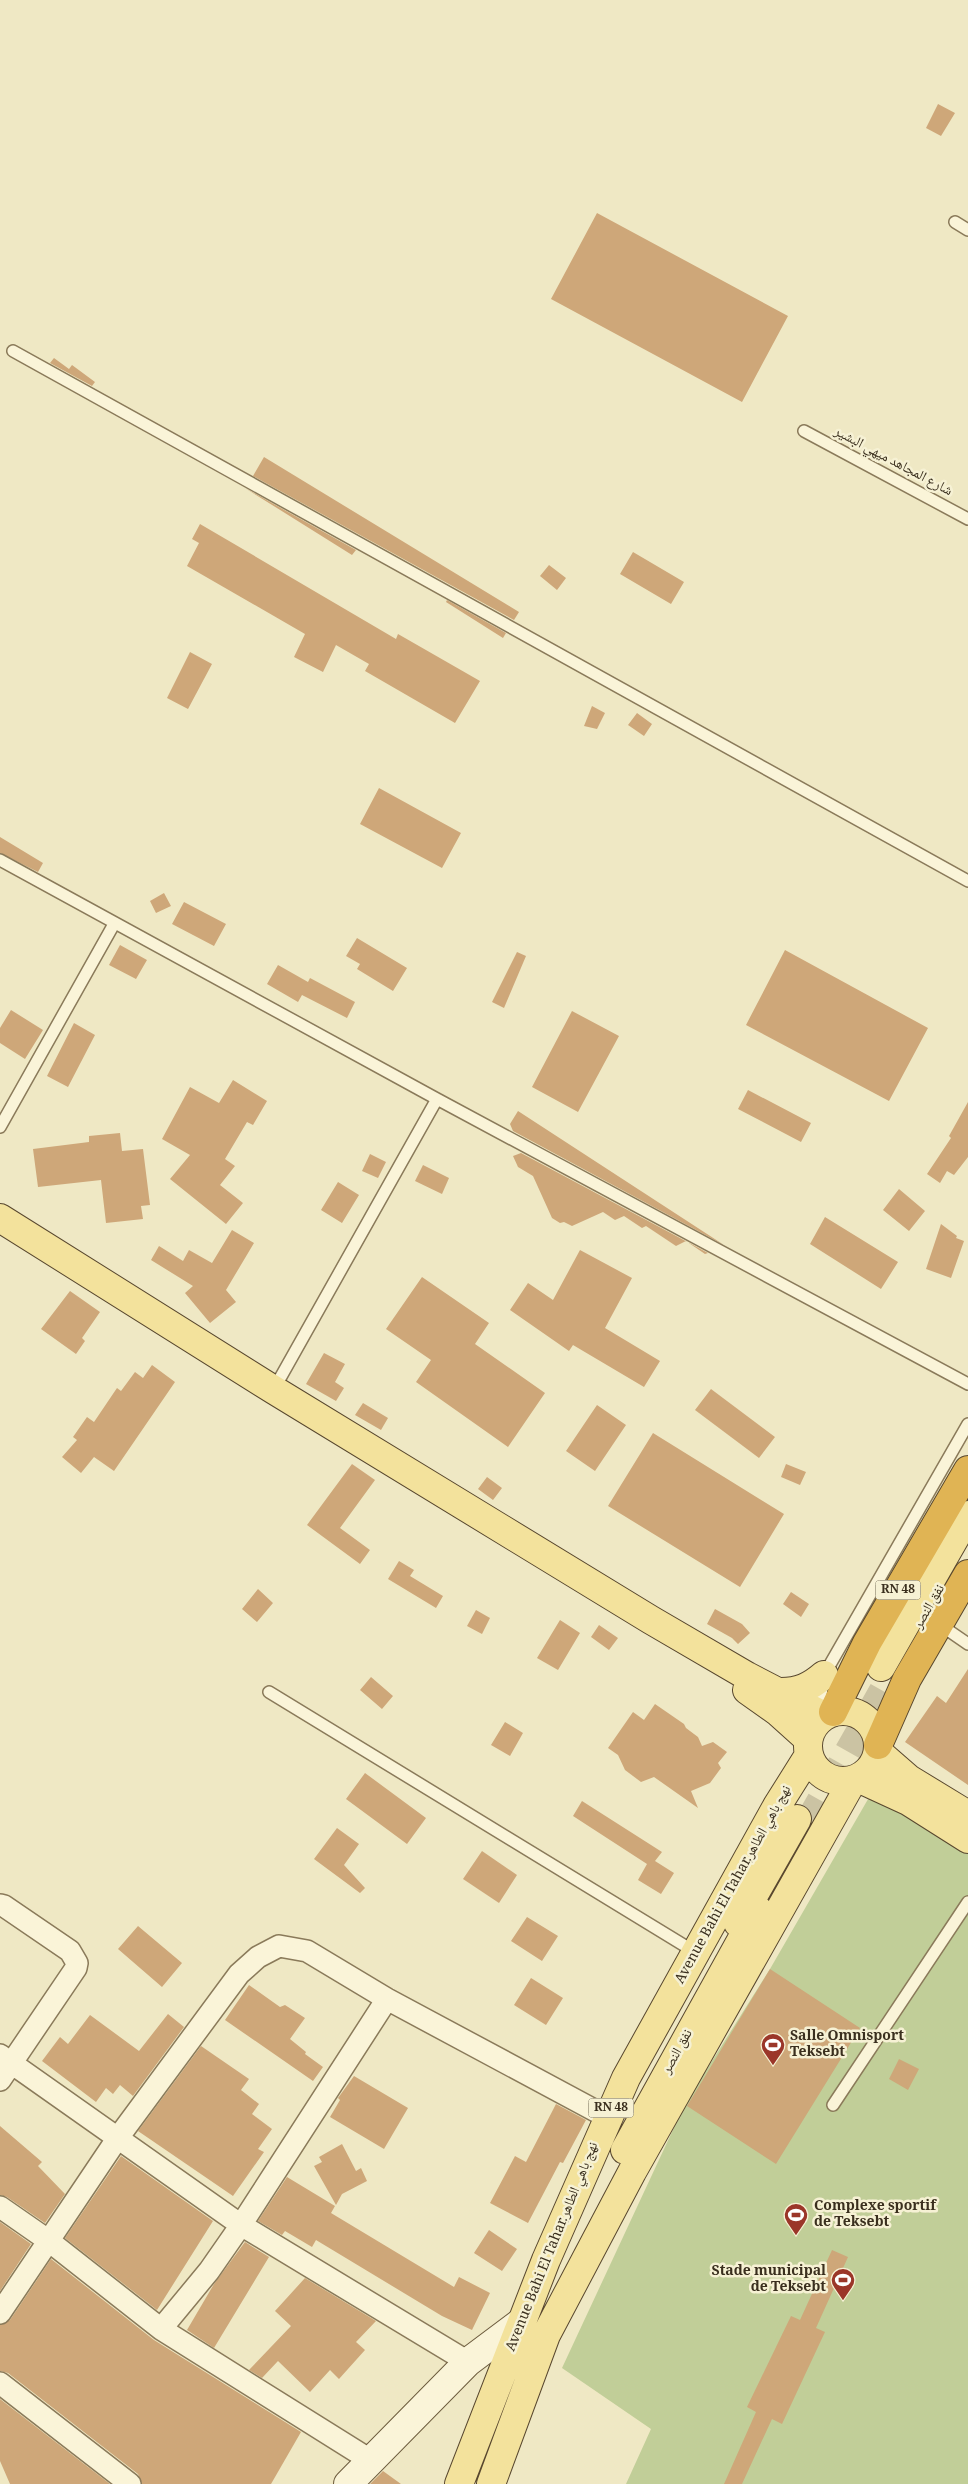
<svg xmlns="http://www.w3.org/2000/svg" width="968" height="2484" viewBox="0 0 968 2484" font-family="Georgia,'Noto Naskh Arabic',serif">
	<style>
		.green { fill: #c1ce98 }
		.building { fill: #cea779 }
		.lines { fill: none; stroke-linecap: round; stroke-linejoin: round }
		.primary-tunnel { stroke: #cbc3a3; stroke-width: 28; stroke-dasharray: 28 14; stroke-linecap: butt }
		.lane-casing { stroke: #8a7a5a; stroke-width: 14 }
		.street-casing { stroke: #8a7a5a; stroke-width: 24 }
		.secondary-casing { stroke: #6c5b3d; stroke-width: 30 }
		.primary-casing { stroke: #58472e; stroke-width: 30 }
		.highway-casing { stroke: #58472e; stroke-width: 30 }
		.lane { stroke: #faf4d8; stroke-width: 11 }
		.street { stroke: #faf4d8; stroke-width: 21 }
		.secondary { stroke: #faf4d8; stroke-width: 28 }
		.primary { stroke: #f3e29c; stroke-width: 28 }
		.highway { stroke: #e0b454; stroke-width: 28 }
		.labels { text-anchor: middle; dominant-baseline: central; stroke-width: 5; stroke-linejoin: round; paint-order: stroke }
		.shield { fill: #f6f1d4; stroke: #726955; stroke-width: 1 }
		.shield-label { font-size: 12px; font-weight: bold; fill: #3a2f1e }
		.street-label { font-size: 14px; fill: #3a2f1e; stroke: #f6f1d4 }
		.poi-label { font-size: 14px; font-weight: bold; fill: #3a2f1e; stroke: #f6f1d4; text-anchor: start }
	</style>
	<rect width="100%" height="100%" fill="#efe8c4"/>
	<path class="green" d="M 871,1794 L 968,1854 L 968,2484 L 626,2484 L 651,2429 L 562,2368 L 685,2104 L 770,1969 Z"/>
	<path class="building" d="M 938,104 L 955,113 L 941,136 L 926,128 Z
		M 597,213 L 788,316 L 742,402 L 551,299 Z
		M 54,358 L 69,369 L 72,365 L 95,382 L 92,386 L 50,363 Z
		M 264,457 L 519,612 L 514,620 L 253,476 Z
		M 245,488 L 356,550 L 352,555 Z
		M 200,524 L 396,639 L 398,634 L 480,681 L 455,723 L 365,671 L 369,664 L 336,645 L 323,672 L 294,657 L 305,634 L 187,566 L 199,543 L 192,539 Z
		M 633,552 L 684,582 L 671,604 L 620,574 Z
		M 549,565 L 566,578 L 557,590 L 540,576 Z
		M 447,600 L 506,633 L 503,638 L 446,602 Z
		M 190,652 L 212,664 L 188,709 L 167,698 Z
		M 592,706 L 605,713 L 597,729 L 584,726 Z
		M 637,713 L 652,724 L 644,736 L 628,725 Z
		M 379,788 L 461,833 L 442,868 L 360,824 Z
		M 0,837 L 43,863 L 38,872 L 0,853 Z
		M 164,893 L 171,906 L 156,913 L 150,901 Z
		M 184,902 L 226,924 L 214,946 L 172,924 Z
		M 357,938 L 407,968 L 393,991 L 357,969 L 360,964 L 346,956 Z
		M 120,945 L 147,960 L 136,979 L 109,965 Z
		M 785,950 L 928,1028 L 889,1101 L 746,1025 Z
		M 517,952 L 526,956 L 504,1008 L 492,1002 Z
		M 278,965 L 308,982 L 310,978 L 355,1002 L 347,1018 L 302,995 L 298,1002 L 267,984 Z
		M 11,1010 L 43,1030 L 25,1059 L 0,1043 L 0,1028 Z
		M 572,1011 L 619,1036 L 578,1112 L 532,1087 Z
		M 74,1023 L 95,1035 L 68,1087 L 47,1076 Z
		M 233,1080 L 267,1101 L 253,1125 L 247,1122 L 225,1159 L 235,1166 L 220,1185 L 243,1203 L 226,1224 L 170,1179 L 190,1155 L 162,1139 L 190,1087 L 219,1103 Z
		M 748,1090 L 811,1123 L 801,1142 L 738,1109 Z
		M 968,1102 L 968,1157 L 954,1175 L 947,1171 L 940,1183 L 927,1174 L 951,1138 L 949,1136 Z
		M 518,1111 L 724,1245 L 513,1131 L 510,1124 Z
		M 120,1133 L 122,1151 L 143,1149 L 150,1205 L 141,1206 L 143,1219 L 106,1223 L 101,1180 L 38,1187 L 33,1149 L 89,1142 L 89,1136 Z
		M 521,1153 L 708,1253 L 705,1254 L 686,1241 L 676,1246 L 646,1226 L 642,1228 L 624,1216 L 615,1220 L 603,1212 L 572,1226 L 564,1222 L 560,1223 L 552,1218 L 533,1176 L 518,1167 L 513,1156 Z
		M 370,1154 L 386,1162 L 378,1178 L 362,1171 Z
		M 423,1165 L 449,1178 L 442,1194 L 415,1181 Z
		M 338,1182 L 359,1195 L 342,1223 L 321,1210 Z
		M 899,1189 L 925,1211 L 909,1231 L 883,1210 Z
		M 825,1217 L 898,1262 L 881,1289 L 810,1244 Z
		M 941,1224 L 957,1236 L 956,1238 L 964,1241 L 951,1278 L 926,1269 Z
		M 232,1230 L 254,1243 L 226,1290 L 236,1302 L 210,1323 L 185,1293 L 193,1286 L 151,1260 L 159,1246 L 183,1261 L 189,1250 L 212,1263 Z
		M 580,1250 L 632,1278 L 605,1328 L 660,1361 L 644,1387 L 573,1345 L 569,1351 L 510,1310 L 528,1283 L 553,1300 Z
		M 422,1277 L 489,1323 L 475,1344 L 545,1393 L 508,1447 L 416,1382 L 431,1360 L 386,1329 Z
		M 70,1291 L 100,1312 L 82,1338 L 85,1341 L 76,1354 L 41,1329 Z
		M 324,1353 L 345,1364 L 335,1382 L 344,1388 L 336,1401 L 306,1384 Z
		M 152,1365 L 175,1382 L 114,1471 L 94,1457 L 81,1473 L 62,1457 L 77,1440 L 73,1437 L 87,1417 L 94,1422 L 117,1388 L 121,1391 L 135,1372 L 143,1378 Z
		M 711,1389 L 775,1437 L 759,1458 L 695,1410 Z
		M 363,1403 L 388,1418 L 381,1430 L 355,1415 Z
		M 597,1405 L 626,1425 L 595,1471 L 566,1451 Z
		M 653,1433 L 784,1514 L 740,1587 L 608,1506 Z
		M 352,1464 L 375,1480 L 340,1528 L 370,1550 L 360,1564 L 307,1525 Z
		M 786,1464 L 806,1472 L 800,1485 L 781,1477 Z
		M 487,1477 L 502,1488 L 493,1500 L 478,1489 Z
		M 399,1561 L 414,1570 L 410,1576 L 443,1596 L 436,1608 L 388,1579 Z
		M 258,1589 L 273,1603 L 257,1622 L 242,1609 Z
		M 791,1592 L 809,1604 L 801,1617 L 783,1604 Z
		M 715,1609 L 742,1624 L 750,1633 L 738,1644 L 732,1638 L 707,1624 Z
		M 476,1610 L 490,1618 L 482,1634 L 467,1626 Z
		M 560,1620 L 580,1633 L 558,1670 L 537,1658 Z
		M 599,1625 L 618,1638 L 609,1650 L 591,1637 Z
		M 968,1669 L 968,1785 L 905,1742 L 937,1696 L 946,1703 Z
		M 371,1677 L 393,1696 L 382,1709 L 360,1690 Z
		M 655,1704 L 684,1724 L 686,1728 L 698,1737 L 702,1746 L 713,1742 L 727,1752 L 718,1763 L 721,1768 L 710,1783 L 691,1791 L 698,1808 L 654,1777 L 641,1782 L 625,1770 L 618,1755 L 608,1748 L 633,1712 L 644,1720 Z
		M 505,1722 L 523,1733 L 510,1756 L 491,1745 Z
		M 365,1773 L 426,1818 L 407,1844 L 346,1799 Z
		M 582,1801 L 662,1852 L 655,1861 L 674,1873 L 661,1894 L 638,1880 L 647,1864 L 573,1816 Z
		M 337,1828 L 359,1844 L 344,1865 L 365,1888 L 360,1893 L 314,1859 Z
		M 482,1851 L 517,1875 L 499,1903 L 463,1879 Z
		M 527,1917 L 558,1936 L 542,1961 L 511,1941 Z
		M 138,1926 L 182,1963 L 162,1987 L 118,1949 Z
		M 770,1969 L 860,2028 L 776,2164 L 687,2106 Z
		M 531,1978 L 563,1998 L 546,2025 L 514,2005 Z
		M 249,1985 L 280,2007 L 285,2005 L 305,2018 L 290,2039 L 306,2052 L 305,2054 L 323,2067 L 313,2081 L 225,2020 Z
		M 168,2014 L 184,2027 L 133,2096 L 120,2085 L 113,2094 L 106,2088 L 96,2102 L 42,2061 L 60,2037 L 68,2044 L 90,2015 L 139,2051 Z
		M 201,2046 L 249,2079 L 241,2090 L 259,2104 L 252,2114 L 272,2129 L 258,2149 L 264,2152 L 233,2196 L 138,2131 Z
		M 899,2059 L 919,2069 L 908,2090 L 889,2079 Z
		M 354,2076 L 408,2108 L 384,2149 L 330,2117 L 340,2100 L 338,2098 Z
		M 556,2104 L 586,2120 L 563,2163 L 560,2162 L 528,2223 L 490,2203 L 515,2156 L 526,2162 Z
		M 0,2126 L 42,2162 L 38,2166 L 65,2194 L 45,2223 L 7,2197 L 0,2195 Z
		M 342,2144 L 356,2171 L 361,2168 L 367,2181 L 342,2194 L 336,2205 L 314,2166 L 322,2162 L 319,2157 Z
		M 121,2156 L 213,2221 L 157,2310 L 65,2238 Z
		M 287,2177 L 335,2206 L 331,2213 L 454,2287 L 459,2277 L 490,2293 L 472,2330 L 442,2316 L 316,2240 L 312,2247 L 285,2231 L 282,2235 L 258,2221 Z
		M 0,2222 L 31,2244 L 0,2291 Z
		M 489,2230 L 517,2249 L 502,2271 L 474,2253 Z
		M 245,2242 L 269,2257 L 214,2348 L 187,2330 L 214,2284 Z
		M 832,2250 L 848,2257 L 816,2328 L 825,2332 L 782,2424 L 772,2419 L 742,2484 L 724,2484 L 756,2412 L 747,2407 L 791,2316 L 800,2320 Z
		M 51,2259 L 154,2340 L 301,2432 L 271,2484 L 142,2484 L 138,2474 L 8,2373 L 0,2371 L 0,2325 L 10,2320 Z
		M 305,2278 L 376,2321 L 356,2342 L 365,2350 L 339,2379 L 330,2370 L 310,2392 L 278,2361 L 262,2378 L 249,2370 L 291,2326 L 275,2311 Z
		M 0,2399 L 110,2484 L 10,2484 L 0,2461 Z
		M 383,2471 L 401,2484 L 370,2484 Z"/>
	<g class="lines">
		<path class="primary-tunnel" d="M 807,1825 L 893,1673"/>
		<g class="lane-casing">
			<path id="lane" d="M 955,222 L 968,230
				M 13,351 L 968,881
				M 804,431 L 968,519
				M 0,860 L 437,1099 L 968,1384
				M 0,1127 L 114,924
				M 274,1389 L 437,1099
				M 939,1624 L 968,1644
				M 269,1692 L 695,1952
				M 827,1712 L 821,1695 L 824,1675 L 968,1424
				M 833,2105 L 968,1902"/>
		</g>
		<g class="street-casing">
			<path id="street" d="M 0,1905 L 4,1906 L 70,1951 L 77,1963 L 76,1968 L 0,2080
				M 0,2055 L 241,2225 L 468,2362
				M 0,2207 L 49,2241 L 161,2329 L 370,2460
				M 0,2313 L 117,2139 L 239,1974 L 258,1957 L 279,1946 L 307,1951 L 387,1999 L 607,2117
				M 161,2329 L 209,2271 L 241,2225 L 387,1999
				M 0,2383 L 130,2484"/>
		</g>
		<g class="secondary-casing">
			<path id="secondary" d="M 348,2484 L 468,2362 L 520,2323"/>
		</g>
		<g class="primary-casing">
			<path id="primary" d="M 0,1218 L 274,1390 L 651,1620 L 747,1676 L 824,1716
				M 881,1667 L 968,1515
				M 747,1690 L 778,1712 L 808,1739
				M 781,1692 C 799,1692 810,1687 824,1675
				M808 1746a35 35 0 1 1 70 0a35 35 0 1 1-70 0Z
				M 878,1752 L 909,1779 L 968,1815
				M 858,1778 L 908,1801 L 968,1839
				M 738,1923 L 797,1819
				M 625,2150 L 758,1910
				M 459,2484 L 546,2260 L 626,2078 L 777,1806 L 809,1755
				M 491,2484 L 546,2335 L 632,2172 L 853,1780"/>
		</g>
		<g class="highway-casing">
			<path id="highway" d="M 833,1712 L 867,1643 L 968,1470
				M 878,1745 L 907,1679 L 968,1574"/>
		</g>
		<use href="#lane" class="lane"/>
		<use href="#street" class="street"/>
		<use href="#secondary" class="secondary"/>
		<use href="#primary" class="primary"/>
		<use href="#highway" class="highway"/>
	</g>
	<defs>
		<g id="stadium-pin" transform="scale(1.25)"><path d="M0 17L-7.5 6A9.5 9.5 0 1 1 7.5 6Z" fill="#9b3629" stroke="#f6f1d4"/><path d="M0-5a6.5 5 0 1 0 0 10a6.5 5 0 1 0 0-10ZM-3.5-1.8h7v3.6h-7Z" fill="#fff"/></g>
	</defs>
	<g fill-rule="evenodd">
		<use href="#stadium-pin" x="773" y="2045"/>
		<use href="#stadium-pin" x="796" y="2215"/>
		<use href="#stadium-pin" x="843" y="2280"/>
	</g>
	<g class="labels">
		<g class="shield">
			<rect x="875.5" y="1580.5" width="45" height="19" rx="4"/>
			<rect x="588.5" y="2098.5" width="45" height="19" rx="4"/>
		</g>
		<g class="shield-label">
			<text x="898" y="1590">RN 48</text>
			<text x="611" y="2108">RN 48</text>
		</g>
		<g class="street-label">
			<text transform="translate(893 462) rotate(28)">شارع المجاهد ميهي البشير</text>
			<text transform="translate(930 1607) rotate(-60)">نفق النصر</text>
			<text transform="translate(734 1885) rotate(-61)">Avenue Bahi El Tahar,نهج باهي الطاهر</text>
			<text transform="translate(678 2052) rotate(-61)">نفق النصر</text>
			<text transform="translate(553 2247) rotate(-68)">Avenue Bahi El Tahar,نهج باهي الطاهر</text>
		</g>
		<g class="poi-label">
			<text x="790" y="2037">Salle Omnisport<tspan x="790" dy="16">Teksebt</tspan></text>
			<text x="814" y="2207">Complexe sportif<tspan x="814" dy="16">de Teksebt</tspan></text>
			<text x="826" y="2272" text-anchor="end">Stade municipal<tspan x="826" dy="16">de Teksebt</tspan></text>
		</g>
	</g>
</svg>
